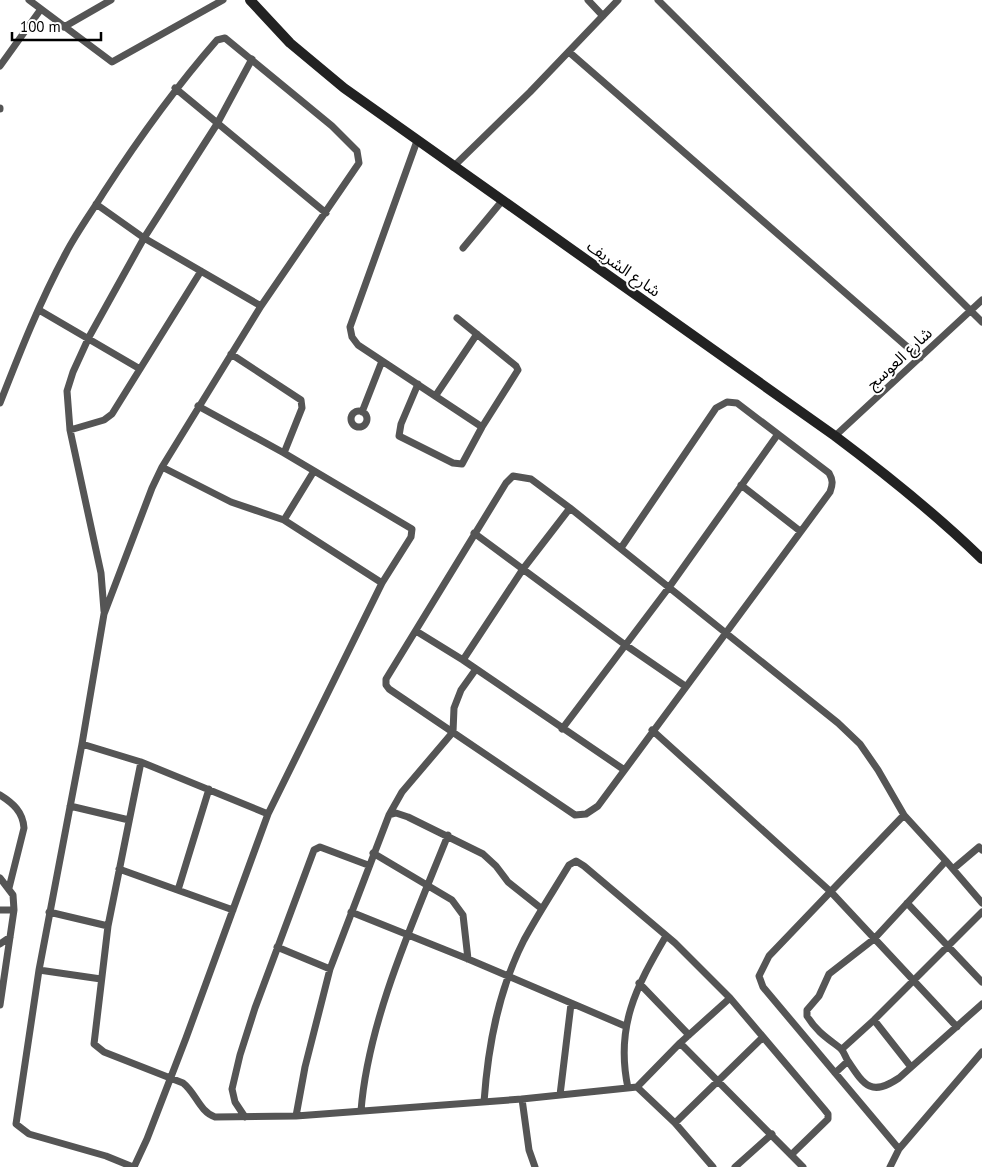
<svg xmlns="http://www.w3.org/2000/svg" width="982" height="1167" viewBox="0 0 982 1167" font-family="'PT Sans','Noto Sans Arabic',sans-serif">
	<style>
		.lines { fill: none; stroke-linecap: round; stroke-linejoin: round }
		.street { stroke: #555; stroke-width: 7 }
		.secondary { stroke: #222; stroke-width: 10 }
		.labels { text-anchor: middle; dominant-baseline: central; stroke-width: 4; stroke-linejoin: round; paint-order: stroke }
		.street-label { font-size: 16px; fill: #000; stroke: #fff }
	</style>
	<rect width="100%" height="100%" fill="#fff"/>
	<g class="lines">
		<path class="street" d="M 29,0 L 112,62 L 223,0
			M 588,0 L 603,16
			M 658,0 L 982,322
			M 64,27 L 111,0
			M 569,52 L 920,358
			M 0,66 L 41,9
			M 175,88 L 326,213
			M 0,108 L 0,109
			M 417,141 L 350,327 L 352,337 L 358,345 L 482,427
			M 453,167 L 530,92 L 618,0
			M 96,204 L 144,238 L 261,306
			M 463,248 L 502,201
			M 39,310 L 140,369
			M 231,354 L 301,400 L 302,408 L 284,453
			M 418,384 L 401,424 L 399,436 L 453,463 L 462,464 L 482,427 L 518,370 L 516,366 L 457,318
			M 436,395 L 477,334
			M 0,403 C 20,352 40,301 66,253 C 77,232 91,213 104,192 C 139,138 175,88 217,40 L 225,38 L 332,126 L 357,151 L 359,163 L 261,306 L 162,467 L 152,488 L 104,614 L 82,744 L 39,970 L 16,1124 L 29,1134 L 106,1156 L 133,1167
			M 198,406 L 284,453 L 412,529 L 411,537 L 382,583 L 268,814
			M351 419a8 8 0 1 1 16 0a8 8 0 1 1-16 0Z
			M 362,412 L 382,361
			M 70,430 L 104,420 L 112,414 L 201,271
			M 835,436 L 982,300
			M 162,467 L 231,502 L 284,520 L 382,583
			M 741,485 L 800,531
			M 570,508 L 531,479 L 513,476 L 506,483 L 386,679 L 386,685 L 389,689 L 575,815 L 586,814 L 598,806 L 830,492 C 833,484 833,480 829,473 L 737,403 L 727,402 L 716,408 L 621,548
			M 284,520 L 314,471
			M 474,533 L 624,644 L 685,686
			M 104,611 L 101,573 L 70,430 L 67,391 L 73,372 L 89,337 L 144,238 L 217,124 L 252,59
			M 416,631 L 463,660 L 623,769
			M 463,660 L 523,569 L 570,508 L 838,723 L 860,744 L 878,770 L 904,815 L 946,861
			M 562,729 L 670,586 L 778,434
			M 652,730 L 831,892 L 957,1027
			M 82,744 L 141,762 L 268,814 L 186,1038 L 147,1139 L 134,1167
			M 141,762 L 108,926 L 94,1044 L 104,1052 L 183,1083 C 196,1093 199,1111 215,1117 L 296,1116 L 522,1099 L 637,1087 L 680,1043 L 730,998
			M 0,795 C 13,803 23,812 24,828 L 9,888
			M 70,806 L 129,820
			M 389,815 L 402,792 L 453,732 L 454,708 L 461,690 L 476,669
			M 373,853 L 452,900 L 463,915 L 468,959
			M 119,869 L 233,910
			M 953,869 L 979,847 L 982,850
			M 0,878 L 13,895 L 14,910 L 0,1005
			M 178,890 L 209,789
			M 907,903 L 982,982
			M 982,903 L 946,861 L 874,939 L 829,974 L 819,996 L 807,1010 L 807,1016 C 816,1031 827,1038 840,1048 C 844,1051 845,1057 848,1061 C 865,1087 872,1096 899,1078 L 982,1004
			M 0,910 L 14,910
			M 49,912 L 108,926
			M 351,912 L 468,959 L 625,1026
			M 0,944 L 10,937
			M 277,947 L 330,969
			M 39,970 L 101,979
			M 639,983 L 689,1035
			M 874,1020 L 911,1067
			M 680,1043 L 803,1167
			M 842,1049 L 874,1020 L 982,912
			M 835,1073 L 848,1061
			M 637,1087 L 675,1123 L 713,1167
			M 628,1088 C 615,1027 636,987 666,936
			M 560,1095 L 571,1004
			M 522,1099 L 529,1150 L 535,1167
			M 484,1102 C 488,1046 498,991 524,940 C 538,914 554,890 569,865 L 576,861 L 584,866 L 675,943 L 730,998 L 824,1109 L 828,1114 L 828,1119 L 791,1155
			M 361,1111 C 368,1020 414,920 448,835
			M 296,1116 L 305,1067 L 330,969 L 389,815 L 396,813 L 408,817 L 483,854 L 496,866 L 508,882 L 542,909
			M 245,1117 L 235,1102 L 232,1089 L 240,1055 L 255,1008 L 314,850 L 320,847 L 368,865
			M 675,1123 L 763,1037
			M 899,1149 L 763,987 L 759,976 L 769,956 L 904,815
			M 735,1167 L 772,1134
			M 890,1167 L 899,1149 L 982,1052"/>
		<path class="secondary" d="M 250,0 L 290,43 L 344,88 L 835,436 C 887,475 936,514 982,559"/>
	</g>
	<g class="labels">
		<g class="street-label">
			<text transform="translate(624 268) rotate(35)">شارع الشريف</text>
			<text transform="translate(899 358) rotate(-43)">شارع العوسج</text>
		</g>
	</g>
	<path d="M12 32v8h89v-8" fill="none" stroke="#000000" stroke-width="2.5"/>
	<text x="20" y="32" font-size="15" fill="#000000" stroke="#ffffff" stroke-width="4" paint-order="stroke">100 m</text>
</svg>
